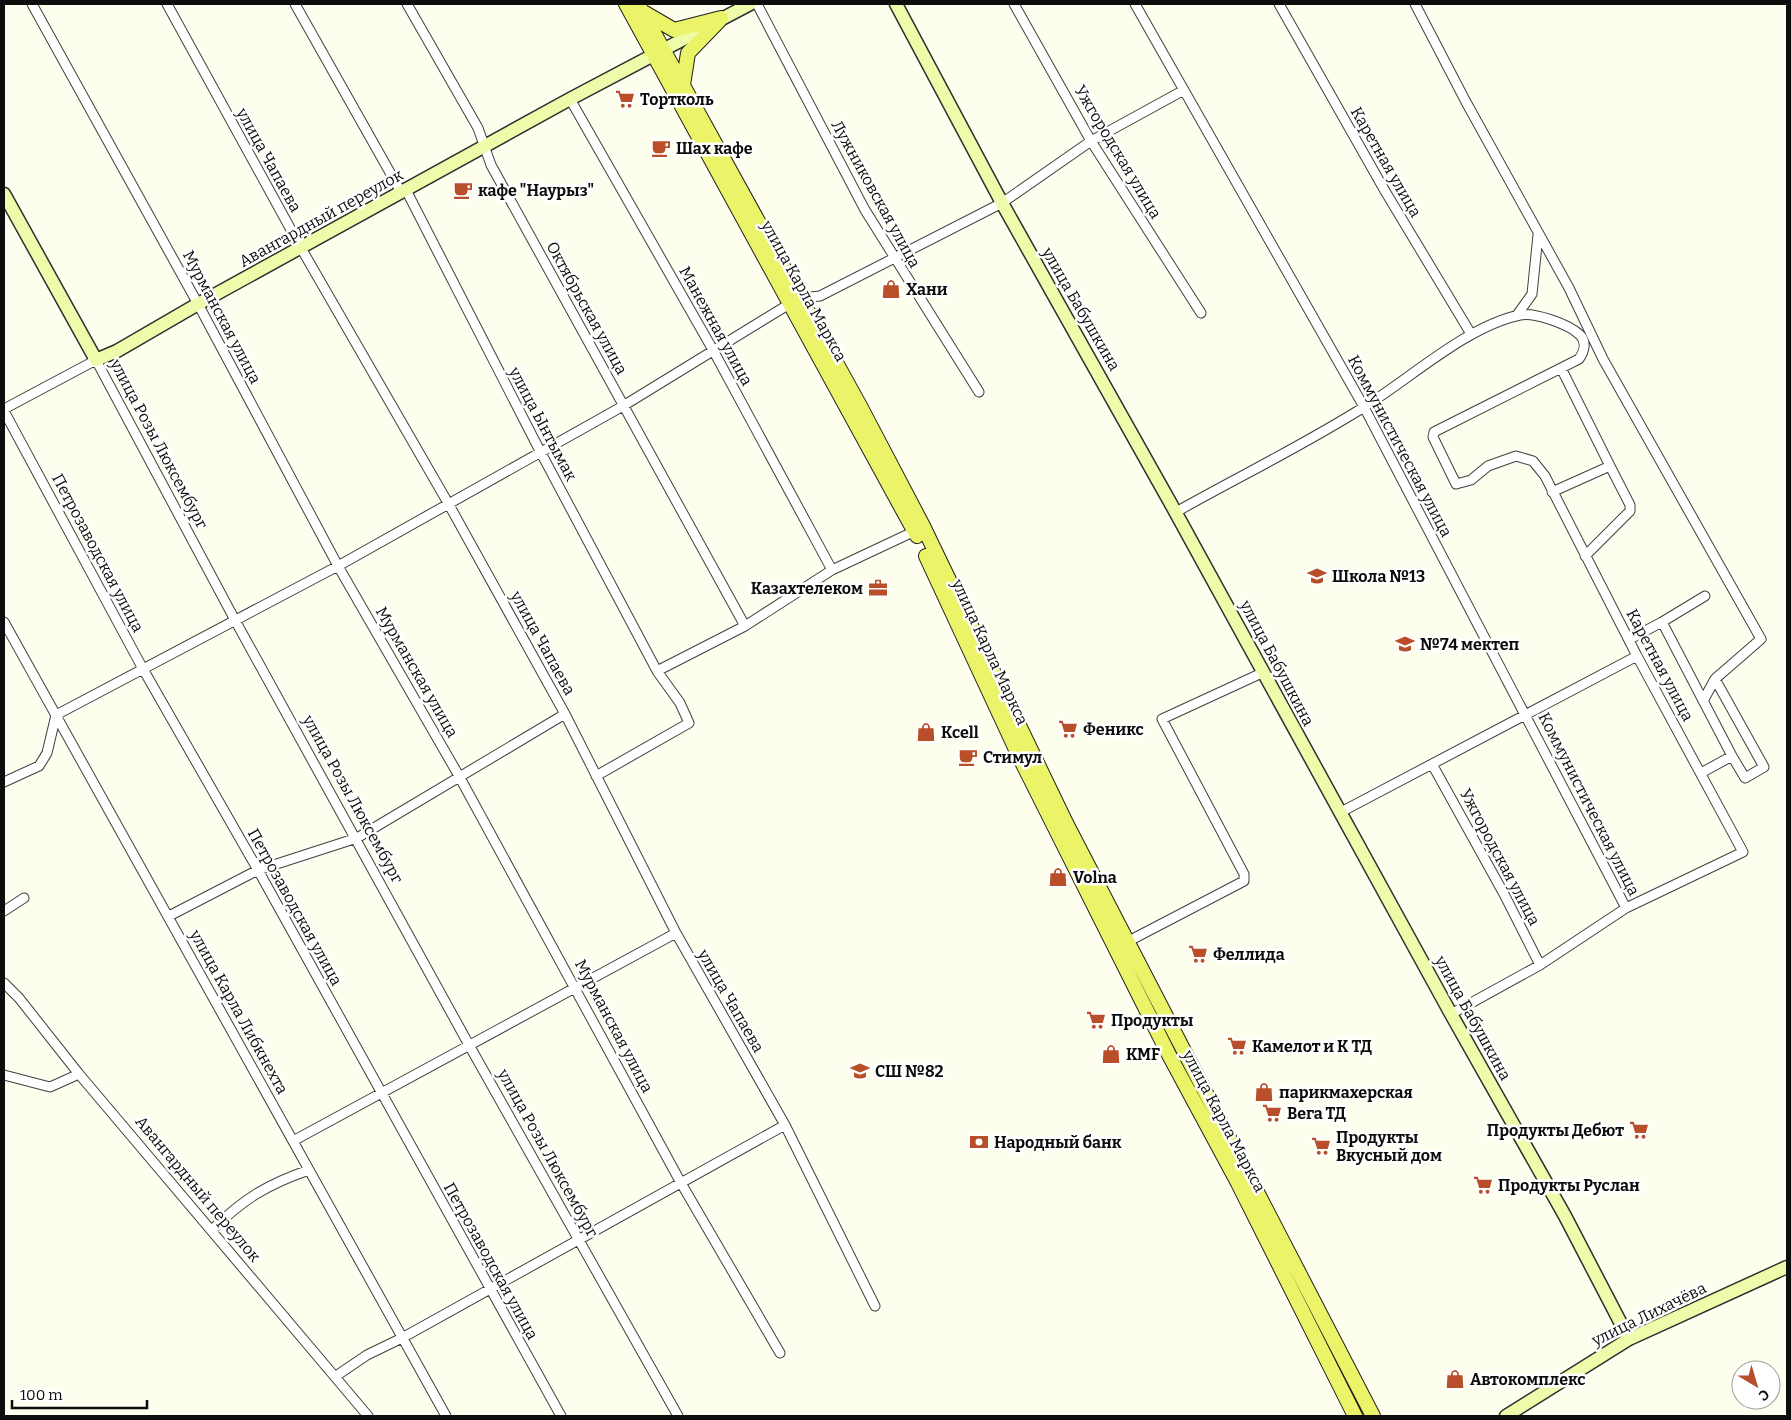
<svg xmlns="http://www.w3.org/2000/svg" width="1791" height="1420" viewBox="0 0 1791 1420" font-family="Bitter,serif">
	<style>
		.lines { fill: none; stroke-linecap: round; stroke-linejoin: round }
		.street-casing { stroke: #404040; stroke-width: 11 }
		.secondary-casing { stroke: #2f2f2f; stroke-width: 15 }
		.primary-casing { stroke: #1e1e1e; stroke-width: 16 }
		.street { stroke: #fff; stroke-width: 9 }
		.secondary { stroke: #edfcab; stroke-width: 12 }
		.primary { stroke: #ebf368; stroke-width: 14 }
		.labels { text-anchor: middle; dominant-baseline: central; stroke-width: 5; stroke-linejoin: round; paint-order: stroke }
		.poi-label { font-size: 16px; font-weight: bold; fill: #0d0d0d; stroke: #fff; text-anchor: start }
		.street-label { font-size: 16px; fill: #0d0d0d; stroke: #fff }
	</style>
	<rect width="100%" height="100%" fill="#fdfeed"/>
	<g class="lines">
		<g class="street-casing">
			<path id="street" d="M 32,4 L 198,304 L 338,566 L 459,776 L 681,1183 L 780,1353
				M 167,4 L 301,248 L 448,503 L 565,714 L 676,933 L 785,1125 L 875,1306
				M 295,4 L 401,192
				M 407,4 L 478,128 L 491,165 L 745,626
				M 757,4 L 865,210 L 979,392
				M 1014,4 L 1091,141 L 1201,313
				M 1135,4 L 1364,407 L 1626,908
				M 1279,4 L 1385,191 L 1471,334
				M 1415,4 L 1466,102 L 1569,288 L 1603,359 L 1761,639 L 1715,679 L 1764,767 L 1745,778 L 1732,756 L 1701,773
				M 570,99 L 713,350 L 832,570
				M 406,190 L 540,451 L 657,671 L 680,703 L 689,723 L 596,776
				M 801,298 L 820,296 L 1002,203 L 1091,141 L 1184,90
				M 1517,315 L 1532,294 L 1538,235
				M 4,409 L 96,360 L 236,622 L 469,1045 L 678,1416
				M 4,411 L 143,669 L 258,870 L 561,1416
				M 1552,492 L 1610,466 L 1561,368
				M 1176,512 C 1238,477 1304,445 1364,407 C 1411,378 1467,326 1520,315 C 1534,312 1569,324 1580,335 C 1587,342 1584,352 1579,359 L 1434,432 L 1433,437 L 1456,484 L 1471,480 L 1488,466 L 1516,456 L 1533,461 L 1545,476 L 1637,656 L 1743,852 L 1626,908 L 1540,965 L 1451,1014
				M 1585,556 L 1630,511 L 1630,505 L 1610,466
				M 1705,596 L 1662,622 L 1732,756
				M 4,622 L 446,1416
				M 1630,639 L 1662,622
				M 657,671 L 745,626 L 832,570 L 915,531
				M 1703,701 L 1715,679
				M 1432,764 L 1504,894 L 1540,965
				M 4,782 L 39,766 L 47,753 L 56,715 L 338,566 L 623,406 L 791,303
				M 1341,812 L 1637,656
				M 4,911 L 24,898
				M 169,916 L 258,870 L 357,838 L 565,714
				M 1125,943 L 1244,881 L 1244,874 L 1162,719 L 1264,672
				M 4,983 L 19,998 L 79,1074 L 368,1416
				M 4,1075 L 50,1087 L 79,1074
				M 293,1141 L 676,933
				M 212,1230 C 243,1199 268,1184 309,1170
				M 336,1376 L 367,1355 L 402,1338 L 785,1125"/>
		</g>
		<g class="secondary-casing">
			<path id="secondary" d="M 896,4 L 1002,203 L 1171,504 L 1451,1014 L 1565,1216 L 1629,1339
				M 4,194 L 96,360 L 117,351 L 198,304 L 570,99 L 750,4
				M 1506,1416 L 1629,1339 L 1787,1267"/>
		</g>
		<g class="primary-casing">
			<path id="primary" d="M 626,4 L 917,536
				M 638,4 L 860,406 L 923,526 L 1066,823 L 1373,1416
				M 645,13 L 674,30 L 721,18
				M 683,85 L 688,53 L 719,21
				M 926,556 L 1019,756 L 1168,1053 L 1238,1183 L 1355,1416"/>
		</g>
		<use href="#street" class="street"/>
		<use href="#secondary" class="secondary"/>
		<use href="#primary" class="primary"/>
	</g>
	<defs>
		<g id="supermarket-bare" transform="scale(1.5)"><path d="M-6-5.5h2.5l.6 2H6L4.5 2H-2.5L-4.4-4H-6ZM-1.5 3.2a1.3 1.3 0 1 0 .1 0ZM3 3.2a1.3 1.3 0 1 0 .1 0Z" fill="#b84e2a" stroke="#fff" stroke-width="2.5" paint-order="stroke"/></g>
		<g id="cafe-bare" transform="scale(1.5)"><path d="M-5.5-4.5H6V0H3Q3 3.5 0 3.5H-2.5Q-5.5 3.5-5.5 0ZM3-3.2v2h1.7v-2ZM-6 4.5H4V6H-6Z" fill="#b84e2a" stroke="#fff" stroke-width="2.5" paint-order="stroke"/></g>
		<g id="shop-bare" transform="scale(1.5)"><path d="M-5-2.5h2.3a2.7 3.5 0 0 1 5.4 0H5L5.5 6h-11ZM-1.5-2.5h3a1.5 2.3 0 0 0-3 0Z" fill="#b84e2a" stroke="#fff" stroke-width="2.5" paint-order="stroke"/></g>
		<g id="school-bare" transform="scale(1.5)"><path d="M0-5L7-2L0 1L-7-2ZM-4 1L0 2.5L4 1V4Q0 6-4 4Z" fill="#b84e2a" stroke="#fff" stroke-width="2.5" paint-order="stroke"/></g>
		<g id="office-bare" transform="scale(1.5)"><path d="M-6-3h4V-5.5h4V-3h4V5H-6ZM-1-4.5V-3h2v-1.5ZM-6 0V1H6V0Z" fill="#b84e2a" stroke="#fff" stroke-width="2.5" paint-order="stroke"/></g>
		<g id="bank-bare" transform="scale(1.5)"><path d="M-6-4H6V4H-6ZM0-2.3a2.3 2.3 0 1 0 0 4.6a2.3 2.3 0 1 0 0-4.6Z" fill="#b84e2a" stroke="#fff" stroke-width="2.5" paint-order="stroke"/></g>
	</defs>
	<g fill-rule="evenodd">
		<use href="#supermarket-bare" x="625" y="99"/>
		<use href="#cafe-bare" x="661" y="148"/>
		<use href="#cafe-bare" x="463" y="190"/>
		<use href="#shop-bare" x="891" y="289"/>
		<use href="#school-bare" x="1317" y="576"/>
		<use href="#office-bare" x="878" y="588"/>
		<use href="#school-bare" x="1405" y="644"/>
		<use href="#supermarket-bare" x="1068" y="729"/>
		<use href="#shop-bare" x="926" y="732"/>
		<use href="#cafe-bare" x="968" y="757"/>
		<use href="#shop-bare" x="1058" y="877"/>
		<use href="#supermarket-bare" x="1198" y="954"/>
		<use href="#supermarket-bare" x="1096" y="1020"/>
		<use href="#supermarket-bare" x="1237" y="1046"/>
		<use href="#shop-bare" x="1111" y="1054"/>
		<use href="#school-bare" x="860" y="1071"/>
		<use href="#shop-bare" x="1264" y="1092"/>
		<use href="#supermarket-bare" x="1272" y="1113"/>
		<use href="#supermarket-bare" x="1639" y="1130"/>
		<use href="#bank-bare" x="979" y="1142"/>
		<use href="#supermarket-bare" x="1321" y="1146"/>
		<use href="#supermarket-bare" x="1483" y="1185"/>
		<use href="#shop-bare" x="1455" y="1379"/>
	</g>
	<g class="labels">
		<g class="poi-label">
			<text x="640" y="99">Тортколь</text>
			<text x="676" y="148">Шах кафе</text>
			<text x="478" y="190">кафе "Наурыз"</text>
			<text x="906" y="289">Хани</text>
			<text x="1332" y="576">Школа №13</text>
			<text x="863" y="588" text-anchor="end">Казахтелеком</text>
			<text x="1420" y="644">№74 мектеп</text>
			<text x="1083" y="729">Феникс</text>
			<text x="941" y="732">Kcell</text>
			<text x="983" y="757">Стимул</text>
			<text x="1073" y="877">Volna</text>
			<text x="1213" y="954">Феллида</text>
			<text x="1111" y="1020">Продукты</text>
			<text x="1252" y="1046">Камелот и К ТД</text>
			<text x="1126" y="1054">KMF</text>
			<text x="875" y="1071">СШ №82</text>
			<text x="1279" y="1092">парикмахерская</text>
			<text x="1287" y="1113">Вега ТД</text>
			<text x="1624" y="1130" text-anchor="end">Продукты Дебют</text>
			<text x="1336" y="1137">Продукты<tspan x="1336" dy="18">Вкусный дом</tspan></text>
			<text x="994" y="1142">Народный банк</text>
			<text x="1498" y="1185">Продукты Руслан</text>
			<text x="1470" y="1379">Автокомплекс</text>
		</g>
		<g class="street-label">
			<text transform="translate(1118 152) rotate(59)">Ужгородская улица</text>
			<text transform="translate(269 160) rotate(61)">улица Чапаева</text>
			<text transform="translate(1386 162) rotate(60)">Каретная улица</text>
			<text transform="translate(876 194) rotate(61)">Лужниковская улица</text>
			<text transform="translate(321 218) rotate(-29)">Авангардный переулок</text>
			<text transform="translate(804 291) rotate(61)">улица Карла Маркса</text>
			<text transform="translate(587 308) rotate(61)">Октябрьская улица</text>
			<text transform="translate(1081 309) rotate(60)">улица Бабушкина</text>
			<text transform="translate(222 317) rotate(62)">Мурманская улица</text>
			<text transform="translate(716 326) rotate(61)">Манежная улица</text>
			<text transform="translate(543 424) rotate(62)">улица Ынтымак</text>
			<text transform="translate(159 444) rotate(62)">улица Розы Люксембург</text>
			<text transform="translate(1400 446) rotate(62)">Коммунистическая улица</text>
			<text transform="translate(98 553) rotate(62)">Петрозаводская улица</text>
			<text transform="translate(543 643) rotate(61)">улица Чапаева</text>
			<text transform="translate(990 652) rotate(65)">улица Карла Маркса</text>
			<text transform="translate(1277 663) rotate(62)">улица Бабушкина</text>
			<text transform="translate(1660 665) rotate(62)">Каретная улица</text>
			<text transform="translate(417 672) rotate(60)">Мурманская улица</text>
			<text transform="translate(353 799) rotate(61)">улица Розы Люксембург</text>
			<text transform="translate(1589 804) rotate(63)">Коммунистическая улица</text>
			<text transform="translate(1500 857) rotate(62)">Ужгородская улица</text>
			<text transform="translate(295 907) rotate(61)">Петрозаводская улица</text>
			<text transform="translate(731 1001) rotate(60)">улица Чапаева</text>
			<text transform="translate(239 1012) rotate(61)">улица Карла Либкнехта</text>
			<text transform="translate(1473 1018) rotate(61)">улица Бабушкина</text>
			<text transform="translate(614 1026) rotate(62)">Мурманская улица</text>
			<text transform="translate(1224 1121) rotate(62)">улица Карла Маркса</text>
			<text transform="translate(548 1153) rotate(61)">улица Розы Люксембург</text>
			<text transform="translate(198 1189) rotate(50)">Авангардный переулок</text>
			<text transform="translate(491 1261) rotate(61)">Петрозаводская улица</text>
			<text transform="translate(1649 1314) rotate(-26)">улица Лихачёва</text>
		</g>
	</g>
	<rect width="1791" height="1420" fill="none" stroke="#0d0d0d" stroke-width="10"/>
	<g transform="translate(1756 1385) rotate(142)"><circle r="24" fill="#ffffff" stroke="#9e9e9e"/>
	<path d="M0-4L9 19L0 12L-9 19Z" fill="#b84e2a"/>
	<text y="-8" font-size="14" font-weight="bold" text-anchor="middle" fill="#0d0d0d">С</text>
	</g>
	<path d="M12 1400v8h135v-8" fill="none" stroke="#0d0d0d" stroke-width="2.5"/>
	<text x="20" y="1400" font-size="15" fill="#0d0d0d" stroke="#ffffff" stroke-width="4" paint-order="stroke">100 m</text>
</svg>
